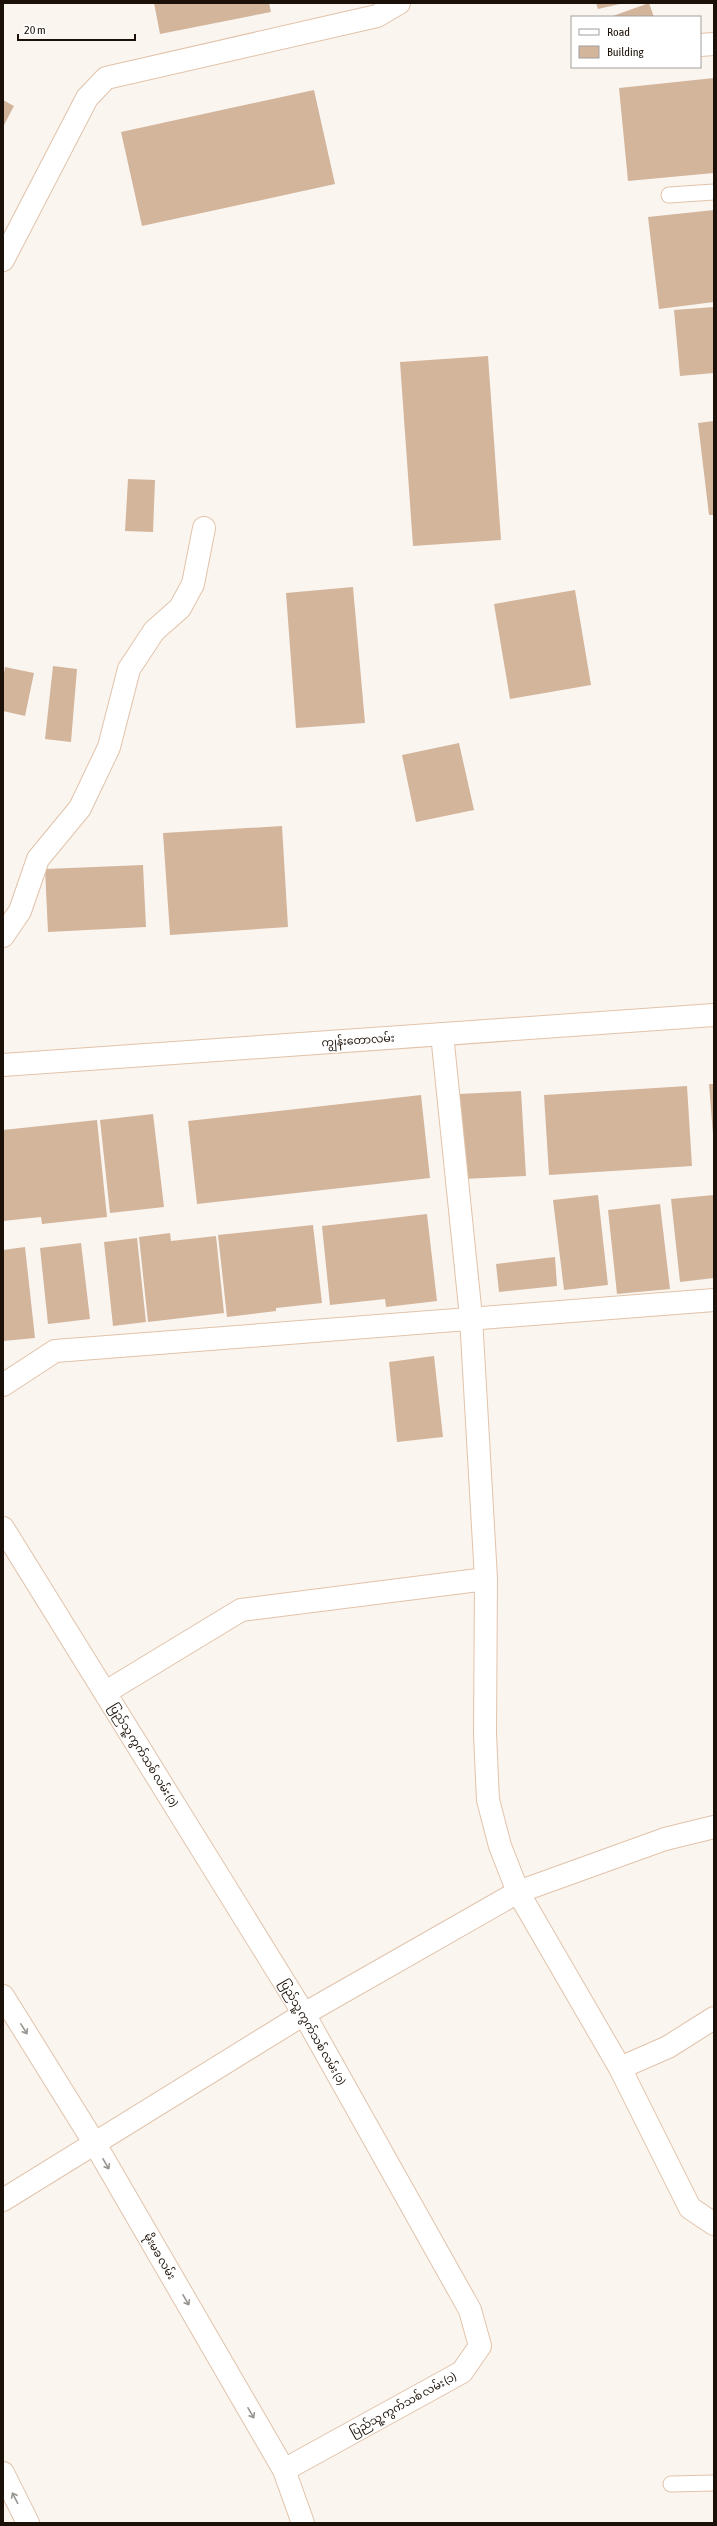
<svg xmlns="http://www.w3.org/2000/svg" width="717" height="2526" viewBox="0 0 717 2526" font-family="'Asap Condensed','Noto Sans Myanmar',sans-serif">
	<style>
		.building { fill: #d3b59c }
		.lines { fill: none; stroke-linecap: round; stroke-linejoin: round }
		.service-casing { stroke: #e1c3aa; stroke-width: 17 }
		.minor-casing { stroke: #e1c3aa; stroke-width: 24 }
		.tertiary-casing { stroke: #e1c3aa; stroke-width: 24 }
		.service { stroke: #fff; stroke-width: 15 }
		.minor { stroke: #fff; stroke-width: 22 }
		.tertiary { stroke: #fff; stroke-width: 22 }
		.oneway { stroke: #989490 }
		.labels { text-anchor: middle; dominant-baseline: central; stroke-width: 3; stroke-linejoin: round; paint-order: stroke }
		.street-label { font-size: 11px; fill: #1b1108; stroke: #fff }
	</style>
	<rect width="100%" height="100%" fill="#fbf5f0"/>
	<path class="building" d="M 154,3 L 269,3 L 271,12 L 160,34 Z
		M 596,3 L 620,3 L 620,4 L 598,9 Z
		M 649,3 L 654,17 L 610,17 Z
		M 714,78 L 714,173 L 628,181 L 619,88 Z
		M 314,90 L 335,184 L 142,226 L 121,132 Z
		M 3,100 L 14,106 L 3,127 Z
		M 714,210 L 714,302 L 659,309 L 648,217 Z
		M 714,307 L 714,373 L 680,376 L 674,310 Z
		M 488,356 L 501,540 L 413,546 L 400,362 Z
		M 714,421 L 714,515 L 709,515 L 698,423 Z
		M 128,479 L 155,480 L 153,532 L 125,531 Z
		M 353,587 L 365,723 L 296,728 L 286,593 Z
		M 575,590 L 591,685 L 510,699 L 494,604 Z
		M 53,666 L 77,669 L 71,742 L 45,739 Z
		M 5,667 L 34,673 L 25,716 L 3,711 L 3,680 Z
		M 459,743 L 474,810 L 416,822 L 402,755 Z
		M 282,826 L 288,927 L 170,935 L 163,833 Z
		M 143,865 L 146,927 L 48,932 L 45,869 Z
		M 709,1084 L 714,1084 L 714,1135 L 713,1135 Z
		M 687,1086 L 692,1166 L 549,1175 L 544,1095 Z
		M 521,1091 L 526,1176 L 463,1179 L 459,1094 Z
		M 421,1095 L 430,1178 L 197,1204 L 188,1121 Z
		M 153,1114 L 164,1207 L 110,1213 L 100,1120 Z
		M 97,1120 L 107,1217 L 42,1224 L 41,1217 L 3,1221 L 3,1130 Z
		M 598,1195 L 608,1285 L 564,1290 L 553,1200 Z
		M 714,1195 L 714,1278 L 680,1282 L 671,1199 Z
		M 660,1204 L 670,1289 L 617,1294 L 608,1210 Z
		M 427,1214 L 437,1301 L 386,1307 L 385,1299 L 330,1305 L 322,1226 Z
		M 313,1225 L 322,1303 L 276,1308 L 276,1311 L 227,1317 L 218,1235 Z
		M 170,1233 L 171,1241 L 216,1236 L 224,1313 L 148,1322 L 139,1237 Z
		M 137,1238 L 146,1322 L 113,1326 L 104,1242 Z
		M 81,1243 L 90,1319 L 48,1324 L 40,1248 Z
		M 25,1247 L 35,1338 L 3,1341 L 3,1250 Z
		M 555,1257 L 557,1286 L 499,1292 L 496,1264 Z
		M 434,1356 L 443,1437 L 397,1442 L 389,1362 Z"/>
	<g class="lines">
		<g class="service-casing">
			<path id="service" d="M 669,195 L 714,192
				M 671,2484 L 714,2483"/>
		</g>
		<g class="minor-casing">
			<path id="minor" d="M 700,45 L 714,44
				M 3,260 L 87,98 L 106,78 L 377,16 L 399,3
				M 3,936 L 20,911 L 38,859 L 80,808 L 109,747 L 129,669 L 154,631 L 180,608 L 193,584 L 204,528
				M 442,1034 L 471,1317 L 486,1579 L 485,1734 L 488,1800 L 500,1846 L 518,1892 L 620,2068 L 690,2208 L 714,2224
				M 3,1385 L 55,1351 L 714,1300
				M 3,1528 L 304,2014 L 470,2310 L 480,2346 L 462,2372 L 284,2470
				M 106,1692 L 241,1610 L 486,1579
				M 3,1996 L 95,2144 L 284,2470 L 303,2523
				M 620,2068 L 668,2047 L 714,2018
				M 3,2200 L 304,2014 L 518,1892 L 665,1839 L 714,1827
				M 3,2473 L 28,2523"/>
		</g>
		<g class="tertiary-casing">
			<path id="tertiary" d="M 3,1065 L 714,1015"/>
		</g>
		<use href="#service" class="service"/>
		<use href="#minor" class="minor"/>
		<use href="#tertiary" class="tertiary"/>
	</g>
	<defs><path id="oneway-shaft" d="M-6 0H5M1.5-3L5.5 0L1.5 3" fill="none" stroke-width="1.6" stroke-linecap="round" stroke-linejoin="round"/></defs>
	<g class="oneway">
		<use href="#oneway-shaft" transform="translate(24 2029) rotate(58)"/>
		<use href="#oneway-shaft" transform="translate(106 2164) rotate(60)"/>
		<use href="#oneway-shaft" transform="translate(186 2300) rotate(60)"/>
		<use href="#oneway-shaft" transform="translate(251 2413) rotate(60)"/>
		<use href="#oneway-shaft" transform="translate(15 2498) rotate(-117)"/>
	</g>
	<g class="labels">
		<g class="street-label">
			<text transform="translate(358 1040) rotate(-4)">ကျွန်းတောလမ်း</text>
			<text transform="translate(144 1755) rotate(58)">ပြည်သူ့ ကွက်သစ် လမ်း (၁)</text>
			<text transform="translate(313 2032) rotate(60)">ပြည်သူ့ ကွက်သစ် လမ်း (၁)</text>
			<text transform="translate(160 2256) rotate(60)">မိုးမခ လမ်း</text>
			<text transform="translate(403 2404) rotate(-29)">ပြည်သူ့ ကွက်သစ် လမ်း (၁)</text>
		</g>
	</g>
	<rect width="717" height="2526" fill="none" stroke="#1b1108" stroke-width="8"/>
	<rect x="571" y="16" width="130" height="52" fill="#ffffff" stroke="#a4a09c"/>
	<rect x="579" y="29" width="20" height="6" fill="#ffffff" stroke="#a4a09c"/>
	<text x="607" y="36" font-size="12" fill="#1b1108">Road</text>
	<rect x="579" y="46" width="20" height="12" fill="#d3b59c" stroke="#a4a09c"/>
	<text x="607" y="56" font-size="12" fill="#1b1108">Building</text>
	<path d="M18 34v6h117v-6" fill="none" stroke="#1b1108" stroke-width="2"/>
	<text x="24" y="34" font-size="12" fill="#1b1108" stroke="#ffffff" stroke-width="3" paint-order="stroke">20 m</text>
</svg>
